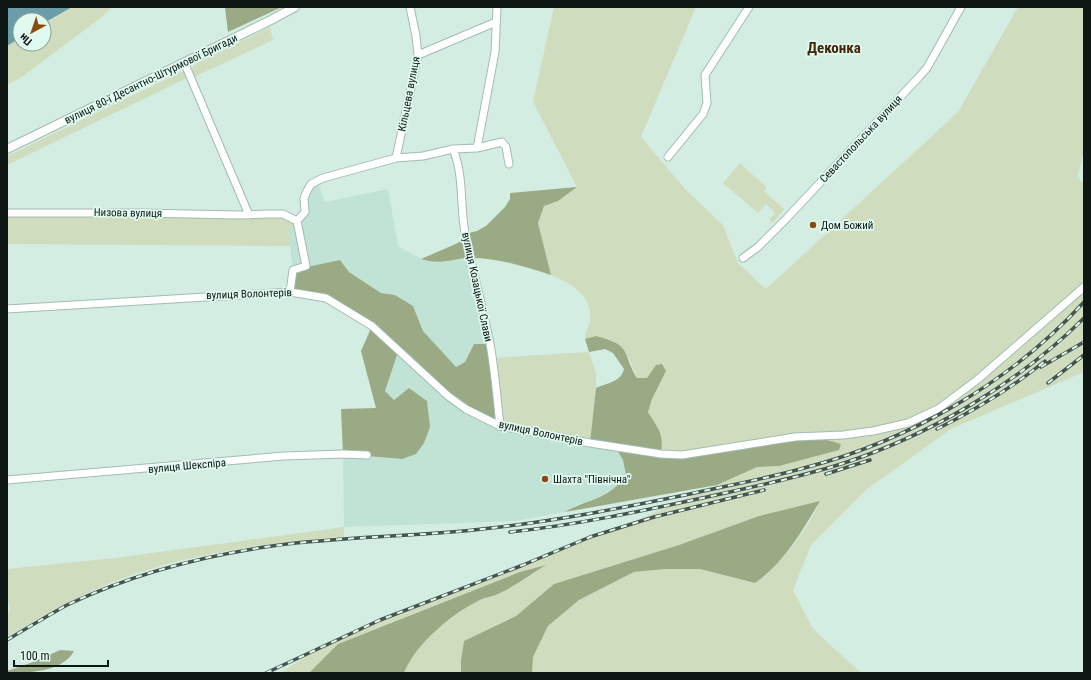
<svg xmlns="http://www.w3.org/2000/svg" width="1091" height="680" viewBox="0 0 1091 680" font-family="'Roboto Condensed',sans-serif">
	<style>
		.built { fill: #c1e3d6 }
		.green { fill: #cfddbe }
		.forest { fill: #9aaa84 }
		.water { fill: #6a9ca9 }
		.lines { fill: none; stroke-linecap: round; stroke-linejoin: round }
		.minor-casing { stroke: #a3bbb2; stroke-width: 9 }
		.tertiary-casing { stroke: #a3bbb2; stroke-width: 10 }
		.minor { stroke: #fff; stroke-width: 7 }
		.tertiary { stroke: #fff; stroke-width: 8 }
		.rail-casing { stroke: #46544f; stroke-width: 3.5 }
		.rail { stroke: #e1faf0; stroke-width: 2; stroke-dasharray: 6; stroke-linecap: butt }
		.poi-dot { fill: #894c0a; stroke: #e1faf0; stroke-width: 1.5 }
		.labels { text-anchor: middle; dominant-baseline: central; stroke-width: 3.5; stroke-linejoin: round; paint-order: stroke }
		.street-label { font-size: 11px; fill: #0e1714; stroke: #e1faf0 }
		.poi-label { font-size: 11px; fill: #0e1714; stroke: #e1faf0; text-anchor: start }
		.district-label { font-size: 15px; font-weight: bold; fill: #44270b; stroke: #e1faf0 }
	</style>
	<rect width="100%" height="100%" fill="#d4ede3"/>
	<path class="built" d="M 317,180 L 325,202 L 388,189 L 398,246 L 421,259 L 434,263 L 471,258 L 490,344 L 474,344 L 465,362 L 456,368 L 423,331 L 413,306 L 395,295 L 381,293 L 349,272 L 340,261 L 293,270 L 288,231 L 291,226 L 302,216 L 304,198 Z
		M 399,349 L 617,450 L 623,460 L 626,475 L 613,490 L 603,497 L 579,504 L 565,512 L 515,521 L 344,527 L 343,454 L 401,459 L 394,400 L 385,391 Z"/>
	<path class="green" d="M 72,7 L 112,7 L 102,17 L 22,77 L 7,85 L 7,46 L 20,38 L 20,44 L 44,44 L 44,23 Z
		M 554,7 L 696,7 L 641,137 L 685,189 L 723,225 L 738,263 L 766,289 L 958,112 L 1018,7 L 1084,7 L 1084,151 L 1078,175 L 1081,182 L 1084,181 L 1084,372 L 951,429 L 866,490 L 811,545 L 793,590 L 813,629 L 861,673 L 532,673 L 533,657 L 548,626 L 579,600 L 634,572 L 666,569 L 700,569 L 755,583 C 779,567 809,528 819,502 L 759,516 L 679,545 L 554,584 L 516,616 L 464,641 L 461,660 L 461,673 L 404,673 C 415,646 453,611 479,600 C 485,597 491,596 497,594 C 511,588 533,575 544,566 L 520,572 L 338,644 L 309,673 L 280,673 L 318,649 L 380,620 L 523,565 L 590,537 L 626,525 L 757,467 L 779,466 L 797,438 C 752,447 707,456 661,454 C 664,434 658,429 648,412 L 652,399 L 666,371 L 662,365 L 656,365 L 647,378 L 637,378 L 629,358 L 596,336 L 585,339 C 585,330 590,326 590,318 C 592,295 569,282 551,275 L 538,223 L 544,206 L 558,201 L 577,187 L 533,102 Z
		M 270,27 L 273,40 L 194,77 L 191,70 L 194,65 Z
		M 181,72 L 184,72 L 187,78 L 7,165 L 7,156 Z
		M 740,163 L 767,188 L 764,191 L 784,209 L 773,223 L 769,220 L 775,213 L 766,204 L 758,213 L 723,183 Z
		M 7,213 L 270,214 L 297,221 C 287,229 289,234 290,246 L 7,244 Z
		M 589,352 L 596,373 L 596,388 L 590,443 L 500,426 L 492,358 Z
		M 344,527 L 344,537 C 262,544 177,554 101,587 C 68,601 38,619 7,637 L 7,613 L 10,611 L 7,591 L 7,569 L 115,558 Z"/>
	<path class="forest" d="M 225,7 L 282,7 L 228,32 Z
		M 577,187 L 558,201 L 544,206 L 538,223 L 551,275 C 525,267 499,258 472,258 C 452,258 442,266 421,259 L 458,243 L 465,234 L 477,231 L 486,226 L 505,207 L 510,199 L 510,193 Z
		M 340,260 L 349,272 L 381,293 L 395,295 L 413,306 L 423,331 L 456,367 L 465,362 L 474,344 L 490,344 L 500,426 L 466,409 L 399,349 L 385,391 L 394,400 L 409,388 L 427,401 L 430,427 L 424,443 L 416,454 L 402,459 L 343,454 L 341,409 L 376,408 L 361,351 L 372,326 L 326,298 L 290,292 L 293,270 Z
		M 596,336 C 633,346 621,351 637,378 L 647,378 L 656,365 L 662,364 L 666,371 L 652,399 L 648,412 C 658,429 664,432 661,454 C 685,455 708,454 732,451 C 768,446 805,430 841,444 L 839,450 L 779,466 L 757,467 L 717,485 L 565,512 C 591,497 606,502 626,475 L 623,460 L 617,450 L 590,443 L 596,388 C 607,383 621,382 624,369 L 613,353 L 605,349 L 589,352 L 585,339 Z
		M 820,501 C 802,531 784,563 755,583 L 700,569 L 666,569 L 634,572 L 579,600 L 548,626 L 533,657 L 532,673 L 461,673 L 461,660 L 464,641 L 516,616 L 554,584 L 679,545 L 759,516 Z
		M 546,565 C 530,575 515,586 498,594 C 492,597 484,597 478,601 C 451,614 415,645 404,673 L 309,673 L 338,644 L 520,572 Z
		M 60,650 L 74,651 C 63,672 28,673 7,673 L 7,671 L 36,661 Z"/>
	<path class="water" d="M 7,7 L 72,7 L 44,23 L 44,20 L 20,20 L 20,38 L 7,46 Z"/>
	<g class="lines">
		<g class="minor-casing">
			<path id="minor" d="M 418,55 L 496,22
				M 184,62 L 249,215
				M 477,148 L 495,52 L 497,7
				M 453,149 C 464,175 460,206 465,233 C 472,270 483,307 490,344 C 495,371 497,399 500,426
				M 668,157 L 703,114 L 707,103 L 705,75 L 749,7
				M 396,158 L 418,55 L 416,36 L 410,7
				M 7,213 L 141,213 L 238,215 L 270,214 L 283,214 L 297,221
				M 743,258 L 758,247 L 786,219 L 919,77 L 927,68 L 961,7
				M 290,292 L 293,270 L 306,266 L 297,221 L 305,212 L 304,198 L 307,191 L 311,184 L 323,178 L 396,158 L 423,156 L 453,149 L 477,148 L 502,142 L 506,147 L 509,164
				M 7,309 L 290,292 L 326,298 L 372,326 L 448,396 L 466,409 L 500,426 L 590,443 L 661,454 L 682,455 L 795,437 L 843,435 L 873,431 L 908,423 L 938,409 L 977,380 L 1084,287
				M 7,480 L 284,456 L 343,454 L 367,455"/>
		</g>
		<g class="tertiary-casing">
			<path id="tertiary" d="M 7,149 L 271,20 L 295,7"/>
		</g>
		<use href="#minor" class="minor"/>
		<use href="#tertiary" class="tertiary"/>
		<g class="rail-casing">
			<path id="rail" d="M 1041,367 L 1084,342
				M 1048,383 L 1084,355
				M 937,429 C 975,410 1012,388 1045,361
				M 826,474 L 870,460
				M 510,532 C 576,525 642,511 707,497 C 752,487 797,478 841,464 C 928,436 1019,383 1084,318
				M 7,640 C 27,628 47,616 67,605 C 132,574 202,556 272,546 C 345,536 419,537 491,528 C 556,521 621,508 685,495 C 725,486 765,479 804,468 C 909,441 1011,382 1084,302
				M 266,673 L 380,620 L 523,565 L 590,537 L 654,517 L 764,490"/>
		</g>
		<use href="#rail" class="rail"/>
	</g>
	<g class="poi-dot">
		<circle cx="813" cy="225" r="4"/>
		<circle cx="545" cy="479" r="4"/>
	</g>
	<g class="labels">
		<g class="street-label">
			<text transform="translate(151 79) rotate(-26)">вулиця 80-ї Десантно-Штурмової Бригади</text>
			<text transform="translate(409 94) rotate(-79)">Кільцева вулиця</text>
			<text transform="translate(861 139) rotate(-47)">Севастопольська вулиця</text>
			<text transform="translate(128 213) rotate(1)">Низова вулиця</text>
			<text transform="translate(477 287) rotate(78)">вулиця Козацької Слави</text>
			<text transform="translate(249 294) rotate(-2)">вулиця Волонтерів</text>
			<text transform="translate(541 433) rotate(12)">вулиця Волонтерів</text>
			<text transform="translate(187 466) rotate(-5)">вулиця Шекспіра</text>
		</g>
		<g class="poi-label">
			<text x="821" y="225">Дом Божий</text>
			<text x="553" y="479">Шахта "Північна"</text>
		</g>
		<g class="district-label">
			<text x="834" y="48">Деконка</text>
		</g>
	</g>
	<rect width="1091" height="680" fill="none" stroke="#0e1714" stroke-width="16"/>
	<g transform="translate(32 32) rotate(220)"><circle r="19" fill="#e1faf0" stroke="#8d9f98"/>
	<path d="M0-3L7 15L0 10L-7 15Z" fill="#894c0a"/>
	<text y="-6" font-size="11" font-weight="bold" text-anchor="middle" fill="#0e1714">Пн</text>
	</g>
	<path d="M14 660v6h94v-6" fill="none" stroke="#0e1714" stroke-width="2"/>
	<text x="20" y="660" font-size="12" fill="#0e1714" stroke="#e1faf0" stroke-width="3" paint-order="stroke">100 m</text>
</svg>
